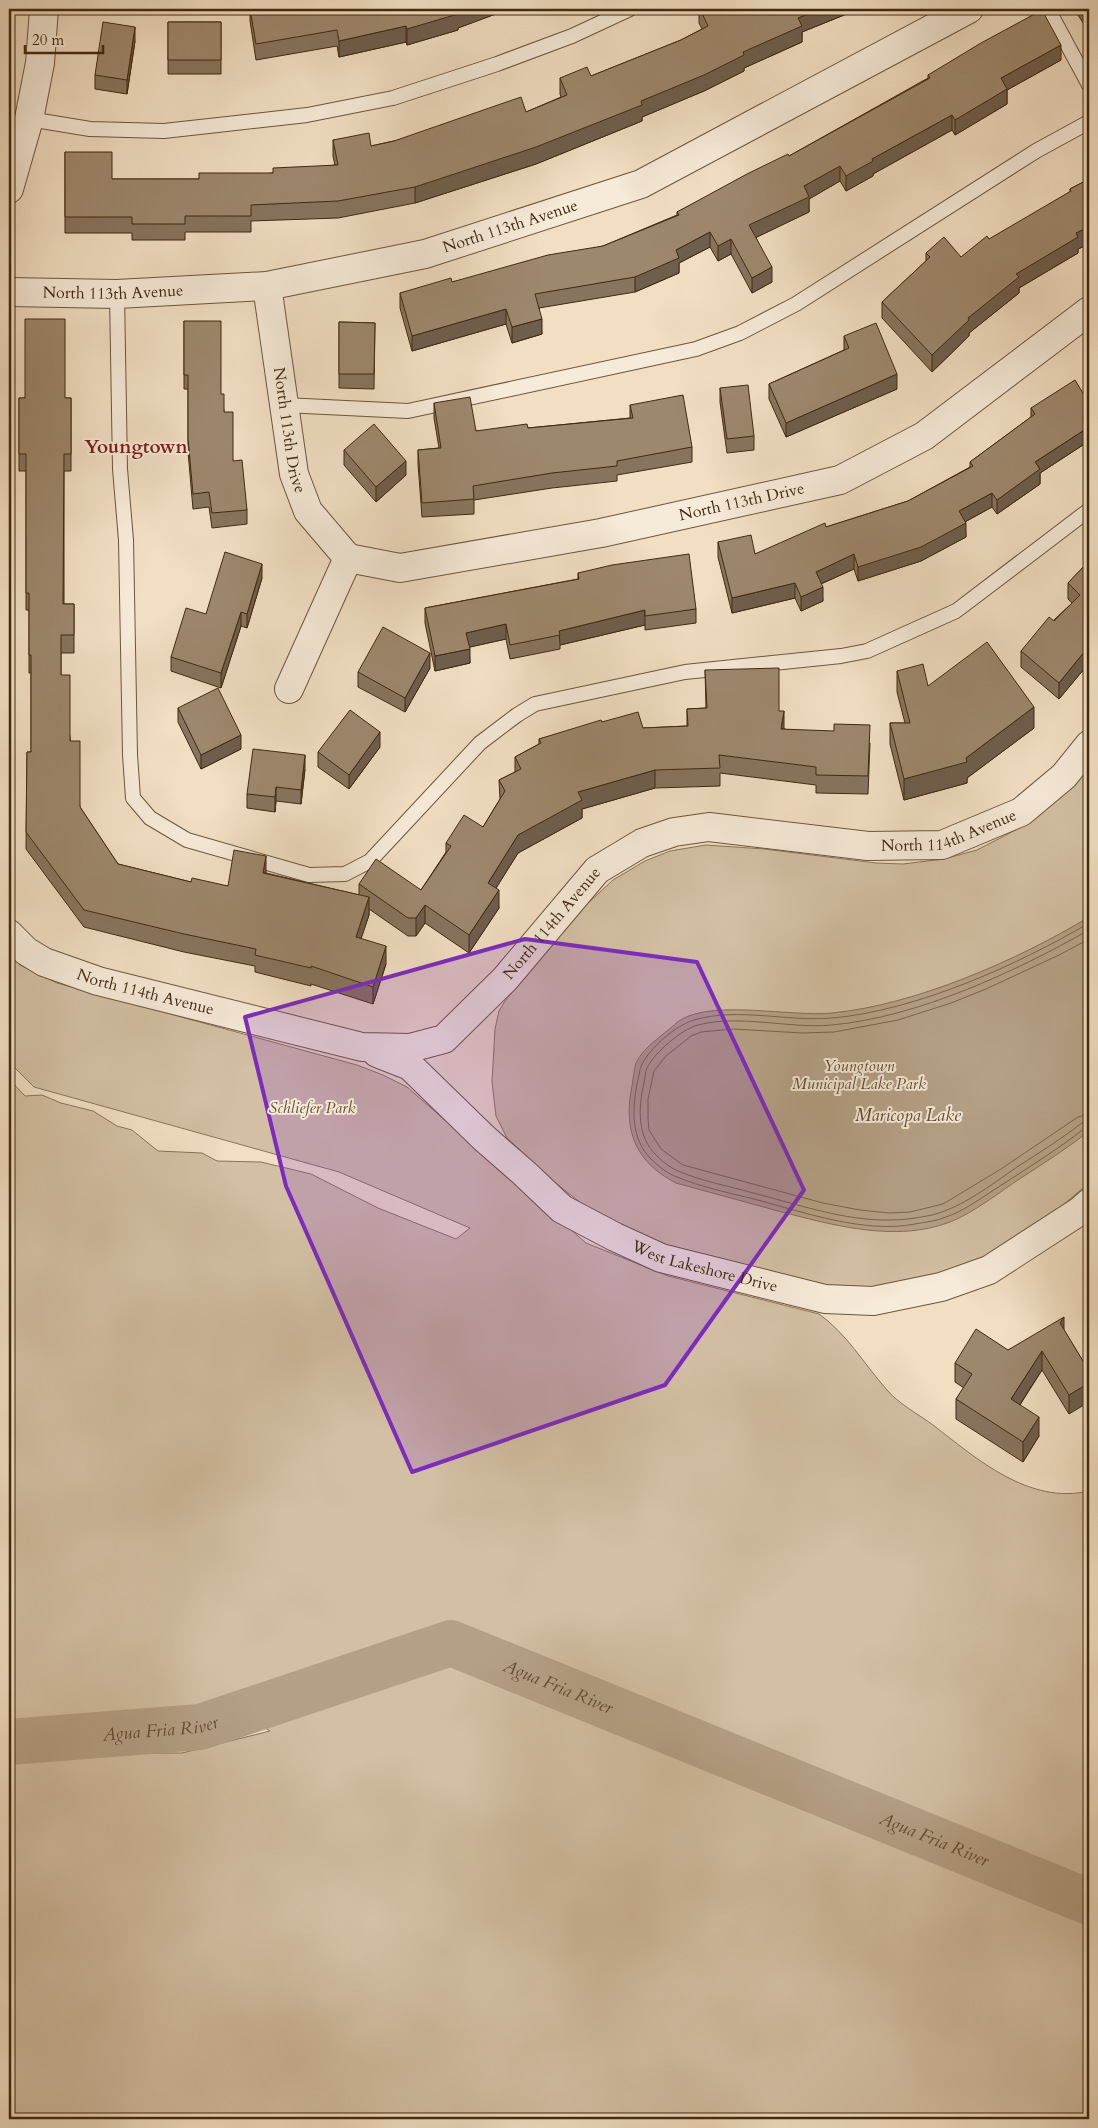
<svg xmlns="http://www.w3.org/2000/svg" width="1098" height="2128" viewBox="0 0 1098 2128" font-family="Cardo,serif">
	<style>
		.green { fill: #d3bfa4; stroke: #8a745a }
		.water { fill: #b5a086; stroke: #877056 }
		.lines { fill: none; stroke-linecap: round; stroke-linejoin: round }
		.shore { stroke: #7b644a; stroke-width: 1 }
		.river { stroke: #b5a086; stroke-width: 46 }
		.lane-casing { stroke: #6d563c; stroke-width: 16 }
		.street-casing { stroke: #6d563c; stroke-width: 30 }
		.lane { stroke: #f6ead8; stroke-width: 14 }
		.street { stroke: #f6ead8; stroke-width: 28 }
		.wall { fill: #87745e; stroke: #41290f }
		.shaded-wall { fill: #6e5e4c; stroke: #41290f }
		.building { fill: #9d876d; stroke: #41290f }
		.marked { fill: #7b2cbf; fill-opacity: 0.2; stroke: #7b2cbf; stroke-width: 4; stroke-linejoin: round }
		.labels { text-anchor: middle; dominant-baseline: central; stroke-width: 4; stroke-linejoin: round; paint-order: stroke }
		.street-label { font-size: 16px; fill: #41290f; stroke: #f6ead8 }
		.park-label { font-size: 16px; font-style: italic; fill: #664e34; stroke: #f6ead8 }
		.water-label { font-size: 18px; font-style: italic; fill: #644d33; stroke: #f6ead8 }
		.quarter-label { font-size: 19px; font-weight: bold; fill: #7a1f14; stroke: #f6ead8 }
	</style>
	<rect width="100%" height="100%" fill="#f1dec3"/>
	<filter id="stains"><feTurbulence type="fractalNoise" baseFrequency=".004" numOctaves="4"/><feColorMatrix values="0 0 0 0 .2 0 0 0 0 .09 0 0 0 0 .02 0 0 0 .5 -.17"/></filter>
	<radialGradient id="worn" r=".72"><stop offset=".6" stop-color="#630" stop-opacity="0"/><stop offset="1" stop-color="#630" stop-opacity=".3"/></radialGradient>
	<path class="green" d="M 1089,764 L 1089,1183 L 1063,1205 L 1006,1245 L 979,1260 L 900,1287 L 837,1289 L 660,1243 L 597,1216 L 552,1180 L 507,1138 L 496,1116 L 492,1082 L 495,1029 L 499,1011 L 505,1001 L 571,919 L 613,880 L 645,861 L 670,851 L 706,845 L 764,849 L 876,863 L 903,864 L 944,859 L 977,850 L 1031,822 L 1066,791 Z
		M 9,953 L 20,965 L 57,983 L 357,1065 L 383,1075 L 407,1087 L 586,1243 L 668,1276 L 819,1314 C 847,1334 864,1364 887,1390 C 899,1404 918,1414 933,1425 C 977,1459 1029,1505 1089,1491 L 1089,2119 L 9,2119 L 9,1753 L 182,1753 L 270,1731 L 233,1709 L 9,1721 L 9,1079 L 25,1096 L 42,1095 L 61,1103 L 93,1111 L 117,1126 L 132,1130 L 158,1151 L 202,1153 L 217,1161 L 261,1162 L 311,1174 L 378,1208 L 456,1239 L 470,1228 L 339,1172 L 34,1087 L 9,1062 Z"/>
	<path class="water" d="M 1089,917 L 1089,1131 C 1068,1148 1044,1163 1021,1178 C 998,1193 975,1212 950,1222 C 895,1243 833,1225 778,1211 C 744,1202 710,1192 676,1183 C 635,1162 623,1130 632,1086 C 633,1079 634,1070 636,1063 C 642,1050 656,1040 667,1031 C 672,1027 677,1022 682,1019 C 717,1000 791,1017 832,1013 C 915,1005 1018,960 1089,917 Z"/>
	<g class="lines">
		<path class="shore" d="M 1089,923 C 1018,965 915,1011 832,1018 C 787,1022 738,1007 694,1020 C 675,1026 652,1046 642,1064 C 639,1070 639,1078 637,1084 C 632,1110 631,1139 651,1159 C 658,1166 668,1174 677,1177 C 701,1187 729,1193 754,1199 C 803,1212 865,1234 915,1224 C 926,1222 937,1221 946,1217 C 964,1211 981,1198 997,1188 C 1026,1169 1057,1150 1085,1128 L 1089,1128
			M 1089,930 C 1015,972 918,1017 832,1025 C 788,1029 741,1014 698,1025 C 682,1029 654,1053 647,1068 C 645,1072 645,1079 644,1083 C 638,1109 637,1137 657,1156 C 663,1162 671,1168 678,1171 C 701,1181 729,1186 753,1193 C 797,1204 844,1221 890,1220 C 904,1220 918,1218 932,1215 C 963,1207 991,1185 1017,1167 C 1039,1153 1061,1139 1082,1123 L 1089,1121
			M 1089,939 L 1059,955 L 986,989 L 951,1003 L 898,1020 L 834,1032 L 802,1033 L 733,1029 L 701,1032 L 691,1036 L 666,1056 L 654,1071 L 648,1099 L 648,1119 L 649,1130 L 661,1149 L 683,1165 L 823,1203 L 860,1210 L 889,1213 L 910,1212 L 943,1204 L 1001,1169 L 1078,1117 L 1089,1114"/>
		<path class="river" id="s1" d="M 9,1742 L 200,1727 L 451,1643 L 1089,1902"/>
		<g class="lane-casing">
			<path id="lane" d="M 1048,9 L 1089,85
				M 29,119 L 90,129 L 164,131 L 307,115 L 393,98 L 497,64 L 572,36 L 630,9
				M 117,294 L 120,469 L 126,540 L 130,755 L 133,798 L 150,818 L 187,840 L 309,875 L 345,874 L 370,861 L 480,743 L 517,715 L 535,704 L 685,672 L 841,656 L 867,651 L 956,611 L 1089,510
				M 284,405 L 408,411 L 696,349 L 740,333 L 796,304 L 1036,151 L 1089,122"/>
		</g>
		<g class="street-casing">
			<g id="street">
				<path d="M 9,189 L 29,119 L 40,63 L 44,9"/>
				<path id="s2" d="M 267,286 L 294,474 L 308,511 L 348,558 L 289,689"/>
				<path id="s3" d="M 9,292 L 117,294 L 267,286 L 425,254 L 641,184 L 969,9"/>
				<path id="s4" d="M 348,558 L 400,568 L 601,533 L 840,480 L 924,436 L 1089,311"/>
				<path id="s5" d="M 9,934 L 26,951 L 44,962 L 98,981 L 362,1047 L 410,1048 L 444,1039 L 505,979 L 597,870 L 642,843 L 674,832 L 709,827 L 868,846 L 942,845 L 1021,812 L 1064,776 L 1089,745"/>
				<path id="s6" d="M 377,1053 L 410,1066 L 484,1138 L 524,1173 L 562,1209 L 615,1237 L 661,1258 L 825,1299 L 873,1301 L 941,1287 L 989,1270 L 1080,1211 L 1089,1203"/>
			</g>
		</g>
		<use href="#lane" class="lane"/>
		<use href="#street" class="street"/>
	</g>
	<path class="wall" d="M 250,9 L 509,9 L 458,28 L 458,30 L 407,45 L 406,42 L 339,57 L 337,46 L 256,60 L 250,21 Z
		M 699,9 L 859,9 L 802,32 L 802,42 L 744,68 L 744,71 L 704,91 L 642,117 L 642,121 L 536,164 L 415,203 L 338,218 L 251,221 L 251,232 L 185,232 L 185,240 L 132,240 L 132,233 L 65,233 L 65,152 L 112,179 L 199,179 L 273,173 L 335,165 L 333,156 L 333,140 L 371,146 L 526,112 L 561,97 L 560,94 L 560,78 L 591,76 L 681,40 L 702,29 L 699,23 Z
		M 1074,9 L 1089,9 L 1089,32 Z
		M 168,22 L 221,22 L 221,74 L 168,74 Z
		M 135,41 L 127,94 L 95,89 L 95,75 Z
		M 1061,60 L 1007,90 L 1007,104 L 955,135 L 952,130 L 873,174 L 873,176 L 846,191 L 840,181 L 809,199 L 809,212 L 756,237 L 772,282 L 752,293 L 731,254 L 718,261 L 710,247 L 679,263 L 679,273 L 635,292 L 539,308 L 542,334 L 512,343 L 506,324 L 412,351 L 400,308 L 400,293 L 452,282 L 603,246 L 677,215 L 677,212 L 789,156 L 928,78 L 928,75 Z
		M 1089,179 L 1089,244 L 1078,249 L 1078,253 L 1019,288 L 1019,293 L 969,333 L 969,336 L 932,372 L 882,318 L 882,302 L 926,261 L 926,253 L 961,257 L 1070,192 L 1070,189 Z
		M 184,321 L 221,394 L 233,461 L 247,510 L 247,524 L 212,528 L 209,507 L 193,509 L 188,452 L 188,389 L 184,389 Z
		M 339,322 L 375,323 L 374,389 L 339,388 Z
		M 844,336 L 897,389 L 786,437 L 769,399 L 769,384 L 844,350 Z
		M 720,388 L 754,436 L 754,450 L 727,453 L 720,402 Z
		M 19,398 L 71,398 L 71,471 L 64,471 L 64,604 L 74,604 L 74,653 L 61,653 L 61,675 L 80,807 L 118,864 L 191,882 L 228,886 L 266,873 L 359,895 L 359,884 L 421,890 L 446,852 L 446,843 L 483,827 L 500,799 L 499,780 L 515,772 L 515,757 L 539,744 L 539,739 L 602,722 L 643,728 L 687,726 L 687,709 L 706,708 L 705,670 L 779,711 L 784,729 L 870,743 L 868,794 L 816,793 L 816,785 L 720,773 L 720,786 L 655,788 L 582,809 L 582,818 L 518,853 L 496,888 L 499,908 L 469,953 L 425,923 L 416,936 L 408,936 L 369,909 L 369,915 L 361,938 L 386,964 L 373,1004 L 311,984 L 311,986 L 255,972 L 255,966 L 184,952 L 84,927 L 26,849 L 27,752 L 31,752 L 31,673 L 29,673 L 29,610 L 26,610 L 26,471 L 19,471 Z
		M 434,403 L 476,431 L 528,428 L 630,418 L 630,405 L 692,447 L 692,462 L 617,475 L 617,481 L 552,488 L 474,500 L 474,514 L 422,517 L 418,464 L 418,450 L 439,448 L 434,418 Z
		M 1089,403 L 1089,441 L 1040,473 L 1040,484 L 997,514 L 992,507 L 965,522 L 966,537 L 921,561 L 858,581 L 854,569 L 821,584 L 823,601 L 801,611 L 795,598 L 732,613 L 718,557 L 718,542 L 755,554 L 826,527 L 908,501 L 970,467 L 970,462 L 1031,417 L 1031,408 Z
		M 344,450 L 406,475 L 376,502 L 344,465 Z
		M 1089,561 L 1089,663 L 1059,699 L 1021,667 L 1021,651 L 1072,603 L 1068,599 L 1068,583 Z
		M 578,573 L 696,609 L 696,623 L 645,630 L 645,625 L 560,645 L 560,649 L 510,659 L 506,639 L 469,647 L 470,663 L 435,671 L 425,623 L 425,608 L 578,579 Z
		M 262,578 L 247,628 L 241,626 L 221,688 L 171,671 L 171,657 L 206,614 Z
		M 430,668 L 405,712 L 358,687 L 358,672 Z
		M 897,671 L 928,686 L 1034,728 L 967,778 L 967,783 L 904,800 L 890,744 L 890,723 L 905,723 L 897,692 Z
		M 178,708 L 241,749 L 201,769 L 178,722 Z
		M 380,747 L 349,789 L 318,767 L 318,752 Z
		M 305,769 L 301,804 L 276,801 L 275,812 L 247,808 L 247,794 Z
		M 1064,1330 L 1089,1371 L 1069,1414 L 1042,1370 L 1020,1405 L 1039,1436 L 1023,1462 L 956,1419 L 956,1399 L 964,1388 L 955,1382 L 955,1363 L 1008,1350 Z"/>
	<path class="shaded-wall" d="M 465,9 L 509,9 L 458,28 L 458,30 L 407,45 L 407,29 Z
		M 820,9 L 859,9 L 802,32 L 802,42 L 744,68 L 744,71 L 704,91 L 642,117 L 642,121 L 536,164 L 415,203 L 415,187 L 641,101 L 743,52 L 798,18 Z
		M 406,26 L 406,42 L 339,57 L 339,41 Z
		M 135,27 L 135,41 L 127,94 L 127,80 Z
		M 1061,45 L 1061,60 L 1007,90 L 1007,104 L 955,135 L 955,120 L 1001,78 Z
		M 952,115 L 952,130 L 873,174 L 873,176 L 846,191 L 846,176 L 872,159 Z
		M 840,166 L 840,181 L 809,199 L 809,212 L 749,241 L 749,225 L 804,186 Z
		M 1089,227 L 1089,244 L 1078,249 L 1078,253 L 1019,288 L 1019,293 L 969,333 L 969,336 L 932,372 L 932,355 L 968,318 L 1016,274 L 1076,233 Z
		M 710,232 L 710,247 L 679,263 L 679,273 L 635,292 L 635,277 L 676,250 Z
		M 731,239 L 731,254 L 718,261 L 718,246 Z
		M 772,267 L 772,282 L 752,293 L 752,278 Z
		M 506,309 L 506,324 L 412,351 L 412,336 Z
		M 542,319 L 542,334 L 512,343 L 512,327 Z
		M 897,374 L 897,389 L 786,437 L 786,423 Z
		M 1089,427 L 1089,441 L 1040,473 L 1040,484 L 997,514 L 997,500 L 1035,462 Z
		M 406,461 L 406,475 L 376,502 L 376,487 Z
		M 992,493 L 992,507 L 959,525 L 959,511 Z
		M 966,523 L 966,537 L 921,561 L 858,581 L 858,567 Z
		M 854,554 L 854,569 L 816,586 L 816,572 Z
		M 262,564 L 262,578 L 247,628 L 247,614 Z
		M 795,583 L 795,598 L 732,613 L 732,598 Z
		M 823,587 L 823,601 L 801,611 L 801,597 Z
		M 645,610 L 645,625 L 560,645 L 559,631 Z
		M 241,612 L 241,626 L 221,688 L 221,673 Z
		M 506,624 L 506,639 L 466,648 L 466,633 Z
		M 1089,646 L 1089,663 L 1059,699 L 1059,683 Z
		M 470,649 L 470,663 L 435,671 L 435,656 Z
		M 430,653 L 430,668 L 405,712 L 405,698 Z
		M 1034,707 L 1034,728 L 967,778 L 967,783 L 904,800 L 904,779 L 966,758 Z
		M 784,711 L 784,729 L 781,729 Z
		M 380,732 L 380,747 L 349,789 L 349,775 Z
		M 241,735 L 241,749 L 201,769 L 201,755 Z
		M 305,755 L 305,769 L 301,804 L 301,790 Z
		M 655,770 L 655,788 L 582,809 L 582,818 L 518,853 L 488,901 L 488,883 L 518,835 L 578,792 Z
		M 276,787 L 276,801 L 275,812 L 275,797 Z
		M 266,856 L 266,873 L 263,873 Z
		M 499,890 L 499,908 L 469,953 L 469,935 Z
		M 369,897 L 369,915 L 356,954 L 356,937 Z
		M 425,905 L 425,923 L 416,936 L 416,918 Z
		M 386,946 L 386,964 L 373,1004 L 373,987 Z
		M 1064,1317 L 1064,1336 L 1060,1323 Z
		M 1042,1351 L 1042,1370 L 1011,1418 L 1011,1399 Z
		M 1089,1383 L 1089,1402 L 1069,1414 L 1069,1395 Z
		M 1039,1417 L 1039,1436 L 1023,1462 L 1023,1442 Z"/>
	<path class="building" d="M 250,9 L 465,9 L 457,12 L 458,14 L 407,29 L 406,26 L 339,41 L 337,30 L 256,44 Z
		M 700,9 L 820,9 L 798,18 L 802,26 L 743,52 L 744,55 L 704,75 L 641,101 L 642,105 L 536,147 L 415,187 L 338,201 L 251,205 L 251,216 L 185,216 L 185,224 L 132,224 L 132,217 L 65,217 L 65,152 L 112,152 L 112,179 L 199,179 L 199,173 L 273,173 L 273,168 L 338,165 L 333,140 L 369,133 L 371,146 L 394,141 L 521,97 L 526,112 L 567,95 L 560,78 L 587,67 L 591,76 L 681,40 L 708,26 Z
		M 1084,9 L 1089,9 L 1089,16 Z
		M 1042,10 L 1061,45 L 1001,78 L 1007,89 L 955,120 L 952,115 L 872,159 L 873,161 L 846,176 L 840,166 L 804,186 L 809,197 L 749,225 L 772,267 L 752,278 L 731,239 L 718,246 L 710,232 L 676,250 L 679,258 L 635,277 L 535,294 L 542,319 L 512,327 L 506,309 L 412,336 L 400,293 L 451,278 L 452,282 L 548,255 L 603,246 L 679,215 L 677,212 L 747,174 L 788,154 L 789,156 L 930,78 L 928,75 L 981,43 Z
		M 103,22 L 135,27 L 127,80 L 95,75 Z
		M 168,22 L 221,22 L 221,60 L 168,60 Z
		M 1089,179 L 1089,227 L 1076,233 L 1078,237 L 1016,274 L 1019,277 L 968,318 L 969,320 L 932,355 L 882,302 L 930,257 L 926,253 L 944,237 L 961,257 L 987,236 L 989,239 L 1071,191 L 1070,189 Z
		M 25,319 L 65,319 L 65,398 L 71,398 L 71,454 L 64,454 L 63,604 L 74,604 L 74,635 L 61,635 L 61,675 L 70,675 L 70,741 L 80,741 L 80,807 L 118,864 L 191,882 L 192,878 L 228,886 L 234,850 L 266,856 L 263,873 L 369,897 L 356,937 L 386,946 L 373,987 L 311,966 L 311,968 L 255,955 L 256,949 L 184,934 L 84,910 L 26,832 L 27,752 L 31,752 L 31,655 L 29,655 L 29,593 L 26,593 L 26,454 L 19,454 L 19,398 L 25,398 Z
		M 184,321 L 221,321 L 221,394 L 224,394 L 224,412 L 233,412 L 233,461 L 242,460 L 247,510 L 212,513 L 209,492 L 193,494 L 188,438 L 188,375 L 184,375 Z
		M 339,322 L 375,323 L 374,374 L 339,374 Z
		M 876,323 L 897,374 L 786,423 L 769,384 L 849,348 L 844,336 Z
		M 1075,380 L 1089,403 L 1089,427 L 1035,462 L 1040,469 L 997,500 L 992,493 L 959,511 L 966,523 L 921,547 L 858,567 L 854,554 L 816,572 L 823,587 L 801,597 L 795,583 L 732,598 L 718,542 L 751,535 L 755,554 L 825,523 L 826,527 L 908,501 L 973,466 L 970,462 L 1035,414 L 1031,408 Z
		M 748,385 L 754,436 L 727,439 L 720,388 Z
		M 683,395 L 692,447 L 617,461 L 617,466 L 552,473 L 473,486 L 474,499 L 422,503 L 418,450 L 441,448 L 434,403 L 470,397 L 476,431 L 527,424 L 528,428 L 633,418 L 630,405 Z
		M 374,424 L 406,461 L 376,487 L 344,450 Z
		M 225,552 L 262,564 L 247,614 L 241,612 L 221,673 L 171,657 L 186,608 L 206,614 Z
		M 689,554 L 696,609 L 645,616 L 645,610 L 559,631 L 560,635 L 510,645 L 506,624 L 466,633 L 470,649 L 435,656 L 425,608 L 579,579 L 578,573 L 612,565 Z
		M 1089,561 L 1089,646 L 1059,683 L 1021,651 L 1049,617 L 1054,621 L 1080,595 L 1068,583 Z
		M 383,627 L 430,653 L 405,698 L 358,672 Z
		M 987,642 L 1034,707 L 966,758 L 967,762 L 904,779 L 890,723 L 910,723 L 897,671 L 923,664 L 928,686 Z
		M 779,668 L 779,711 L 784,711 L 781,729 L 834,731 L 834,724 L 870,725 L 868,776 L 816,775 L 816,767 L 719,755 L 720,768 L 655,770 L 578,792 L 582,800 L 518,835 L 488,883 L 499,890 L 469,935 L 425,905 L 416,918 L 408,918 L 359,884 L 376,859 L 421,890 L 451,846 L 446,843 L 464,815 L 483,827 L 505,791 L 499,780 L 521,769 L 515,757 L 541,743 L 539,739 L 601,720 L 602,722 L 638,712 L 643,728 L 688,726 L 687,709 L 707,708 L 705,670 Z
		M 218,688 L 241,735 L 201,755 L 178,708 Z
		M 350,710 L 380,732 L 349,775 L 318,752 Z
		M 253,749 L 305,755 L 301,790 L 276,787 L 275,797 L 247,794 Z
		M 1064,1317 L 1060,1323 L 1089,1371 L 1089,1383 L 1069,1395 L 1042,1351 L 1011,1399 L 1039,1417 L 1023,1442 L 956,1399 L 972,1374 L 955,1363 L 976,1329 L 1008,1350 Z"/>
	<path class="marked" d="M 525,939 L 697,962 L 804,1190 L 665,1385 L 412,1472 L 286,1186 L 245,1017 Z"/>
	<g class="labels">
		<g class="street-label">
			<text stroke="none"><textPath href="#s3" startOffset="509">North 113th Avenue</textPath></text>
			<text stroke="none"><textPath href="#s3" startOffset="104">North 113th Avenue</textPath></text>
			<text stroke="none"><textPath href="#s2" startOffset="146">North 113th Drive</textPath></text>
			<text stroke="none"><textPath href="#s4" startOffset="401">North 113th Drive</textPath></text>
			<text stroke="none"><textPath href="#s5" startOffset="1051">North 114th Avenue</textPath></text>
			<text stroke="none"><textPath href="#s5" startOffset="616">North 114th Avenue</textPath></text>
			<text stroke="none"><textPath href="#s5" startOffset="151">North 114th Avenue</textPath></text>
			<text stroke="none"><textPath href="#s6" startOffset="399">West Lakeshore Drive</textPath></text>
		</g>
		<g class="park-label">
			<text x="859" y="1066">Youngtown<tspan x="859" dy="18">Municipal Lake Park</tspan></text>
			<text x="312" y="1108">Schliefer Park</text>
		</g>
		<g class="water-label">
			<text x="908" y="1115">Maricopa Lake</text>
			<text stroke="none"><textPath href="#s1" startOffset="572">Agua Fria River</textPath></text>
			<text stroke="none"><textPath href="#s1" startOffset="152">Agua Fria River</textPath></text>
			<text stroke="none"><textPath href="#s1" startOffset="978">Agua Fria River</textPath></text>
		</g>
		<g class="quarter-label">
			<text x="136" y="447">Youngtown</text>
		</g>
	</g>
	<rect width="1098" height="2128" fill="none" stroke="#f1dec3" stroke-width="30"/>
	<rect x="10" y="10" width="1078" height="2108" fill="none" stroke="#41290f" stroke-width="2.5"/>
	<rect x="15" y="15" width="1068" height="2098" fill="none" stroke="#41290f"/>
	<path d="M25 45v8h78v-8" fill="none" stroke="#41290f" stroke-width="2.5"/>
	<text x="32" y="45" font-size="15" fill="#41290f" stroke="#f6ead8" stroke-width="4" paint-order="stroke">20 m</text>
	<rect width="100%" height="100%" filter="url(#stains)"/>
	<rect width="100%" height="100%" fill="url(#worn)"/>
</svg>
